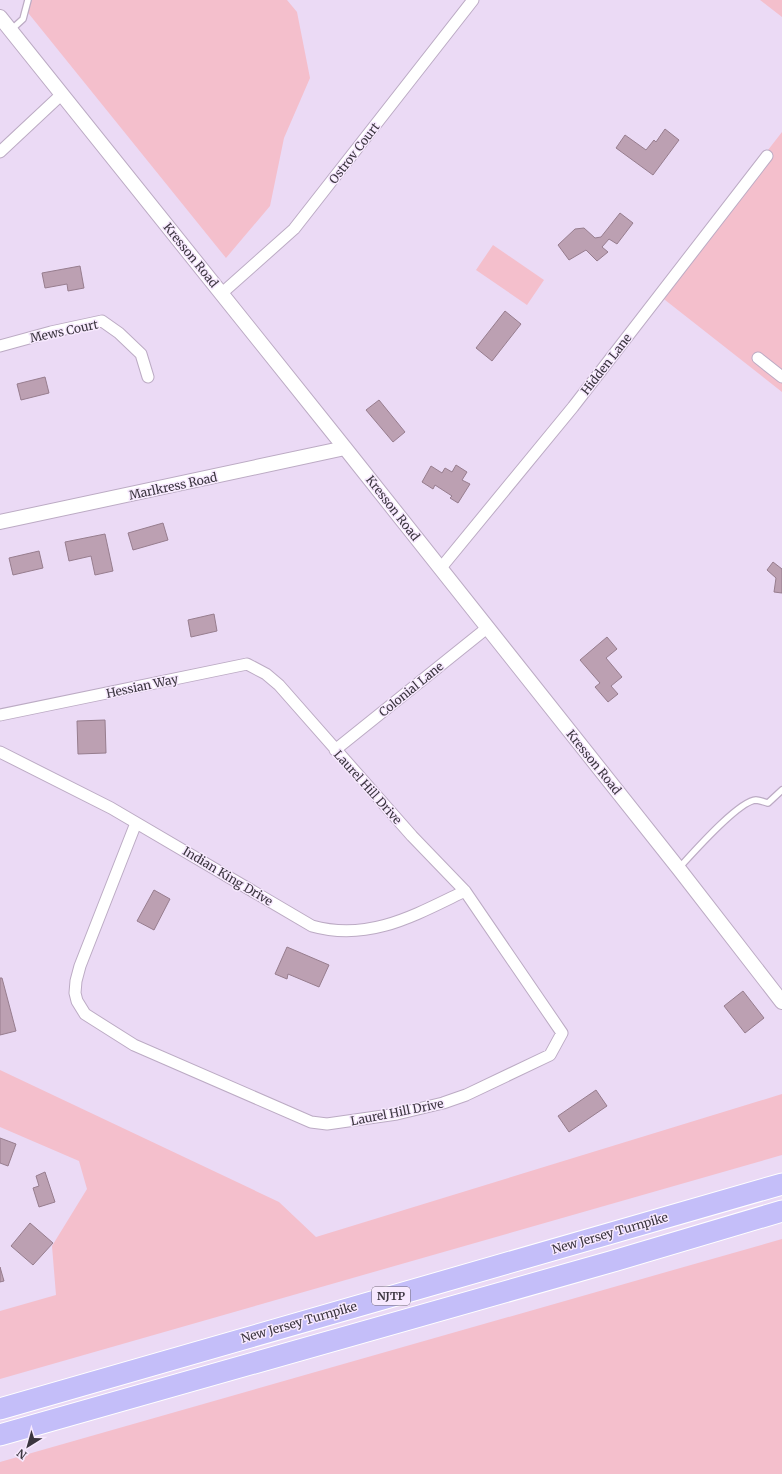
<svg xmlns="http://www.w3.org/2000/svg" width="782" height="1474" viewBox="0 0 782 1474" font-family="Merriweather,serif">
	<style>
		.green { fill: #f4bfcc }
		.building { fill: #bca0b2; stroke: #977d8e }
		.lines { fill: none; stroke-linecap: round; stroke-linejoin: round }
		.service-casing { stroke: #bcabc4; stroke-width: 8 }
		.minor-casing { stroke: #bcabc4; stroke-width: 13 }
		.tertiary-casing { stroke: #bcabc4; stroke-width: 16 }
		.motorway-casing { stroke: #fff; stroke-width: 23 }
		.service { stroke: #fff; stroke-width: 5.5 }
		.minor { stroke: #fff; stroke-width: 11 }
		.tertiary { stroke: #fff; stroke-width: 14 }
		.motorway { stroke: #c4bef9; stroke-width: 21 }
		.labels { text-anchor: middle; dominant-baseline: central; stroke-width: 3; stroke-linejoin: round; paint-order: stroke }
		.shield { fill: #f7e9fe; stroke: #736b78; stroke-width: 1 }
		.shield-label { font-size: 11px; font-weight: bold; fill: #3b353f }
		.street-label { font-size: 12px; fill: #3b353f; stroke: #f7e9fe }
	</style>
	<rect width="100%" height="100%" fill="#ebdaf5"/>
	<path class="green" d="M 32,0 L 287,0 L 297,12 L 310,78 L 284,138 L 270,206 L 226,258 L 25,9 Z
		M 760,0 L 782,0 L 782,17 Z
		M 782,132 L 782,392 L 660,296 L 744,181 Z
		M 493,245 L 544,280 L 527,305 L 476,270 Z
		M 0,1070 L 279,1202 L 316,1237 L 782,1094 L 782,1155 L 0,1379 L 0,1311 L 56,1295 L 52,1246 L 87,1189 L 79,1161 L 0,1127 Z
		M 782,1239 L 782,1474 L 0,1474 L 0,1462 Z"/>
	<path class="building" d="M 665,129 L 679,140 L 653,175 L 616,148 L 625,135 L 646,150 L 654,140 L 656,142 Z
		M 620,213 L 633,223 L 617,244 L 609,239 L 602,247 L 608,252 L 597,261 L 586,250 L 569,260 L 558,245 L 575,229 L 584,228 L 595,238 L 601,237 Z
		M 80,266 L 84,288 L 68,291 L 67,284 L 45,288 L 42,273 Z
		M 505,311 L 521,324 L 492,361 L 476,348 Z
		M 45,377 L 49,393 L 21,400 L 17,384 Z
		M 379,400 L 405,432 L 393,442 L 366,410 Z
		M 456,465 L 467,472 L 462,480 L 470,484 L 458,503 L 450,498 L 452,496 L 435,485 L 433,489 L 422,482 L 431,466 L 442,473 L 445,468 L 452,472 Z
		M 163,523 L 168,540 L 133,550 L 128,533 Z
		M 105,534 L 113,571 L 95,575 L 91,556 L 69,561 L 65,542 Z
		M 39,551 L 43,568 L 13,575 L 9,558 Z
		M 773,562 L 782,569 L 782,593 L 774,592 L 776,578 L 767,570 Z
		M 214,614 L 217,631 L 191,637 L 188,620 Z
		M 607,637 L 617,649 L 606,658 L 622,677 L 611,686 L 618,694 L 608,702 L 595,687 L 600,683 L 580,660 Z
		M 105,720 L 106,753 L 78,754 L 77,721 Z
		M 154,890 L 170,899 L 154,930 L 137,921 Z
		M 287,947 L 329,965 L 319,987 L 288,974 L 287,979 L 275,974 Z
		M 0,978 L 2,978 L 16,1031 L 0,1035 Z
		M 743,991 L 764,1018 L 745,1033 L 724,1006 Z
		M 596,1090 L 607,1106 L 569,1132 L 558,1116 Z
		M 0,1138 L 16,1144 L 8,1166 L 0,1163 Z
		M 45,1172 L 55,1202 L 39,1207 L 33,1188 L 39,1186 L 36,1176 Z
		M 30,1223 L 53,1243 L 33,1265 L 11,1246 Z
		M 0,1267 L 4,1281 L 0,1282 Z"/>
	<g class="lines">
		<g class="service-casing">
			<path id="service" d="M 11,30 L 23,19 L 28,0
				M 679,868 C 692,854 738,801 756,800 C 759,800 764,802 768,803 L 782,790"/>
		</g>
		<g class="minor-casing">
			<path id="minor" d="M 0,152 L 62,94
				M 221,294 L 294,229 L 473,0
				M 0,346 L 51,332 L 102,321 L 119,333 L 141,354 L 148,377
				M 758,358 L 782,377
				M 440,569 L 573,407 L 767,156
				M 0,715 L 247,664 L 266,674 L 279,685 L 412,836 L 465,891 L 562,1033 L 550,1055 L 466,1095 L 443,1103 L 397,1114 L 327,1124 L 311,1122 L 134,1045 L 85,1014 L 77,1001 L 75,993 L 76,981 L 80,966 L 136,823
				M 335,750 L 487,628
				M 0,752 L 111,808 L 312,926 C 369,942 415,915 465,891"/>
		</g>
		<g class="tertiary-casing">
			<path id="tertiary" d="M 0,17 L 345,448 L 679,869 L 782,1002
				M 0,522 L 345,448"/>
		</g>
		<g class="motorway-casing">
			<path id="motorway" d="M 0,1409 L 782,1184
				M 0,1435 L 610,1262 L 782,1211"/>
		</g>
		<use href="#service" class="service"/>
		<use href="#minor" class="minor"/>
		<use href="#tertiary" class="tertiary"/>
		<use href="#motorway" class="motorway"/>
	</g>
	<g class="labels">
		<rect class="shield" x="372" y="1287" width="38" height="18" rx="3"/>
		<g class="shield-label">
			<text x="391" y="1296">NJTP</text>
		</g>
		<g class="street-label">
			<text transform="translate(354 153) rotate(-52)">Ostrov Court</text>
			<text transform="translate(191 255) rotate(51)">Kresson Road</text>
			<text transform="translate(64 331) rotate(-12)">Mews Court</text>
			<text transform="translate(606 364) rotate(-52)">Hidden Lane</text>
			<text transform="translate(173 486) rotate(-12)">Marlkress Road</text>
			<text transform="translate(393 508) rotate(52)">Kresson Road</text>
			<text transform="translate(142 686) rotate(-12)">Hessian Way</text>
			<text transform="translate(411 689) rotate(-39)">Colonial Lane</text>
			<text transform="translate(594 762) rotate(51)">Kresson Road</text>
			<text transform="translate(368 787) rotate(48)">Laurel Hill Drive</text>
			<text transform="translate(228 876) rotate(31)">Indian King Drive</text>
			<text transform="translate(397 1112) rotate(-11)">Laurel Hill Drive</text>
			<text transform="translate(610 1233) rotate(-16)">New Jersey Turnpike</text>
			<text transform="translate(299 1322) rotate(-16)">New Jersey Turnpike</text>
		</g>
	</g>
	<g transform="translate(28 1446) rotate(217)" stroke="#f7e9fe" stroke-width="3" paint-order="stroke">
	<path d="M0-3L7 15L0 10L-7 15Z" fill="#3b353f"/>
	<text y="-6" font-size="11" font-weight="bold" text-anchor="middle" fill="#3b353f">N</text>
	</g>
</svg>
